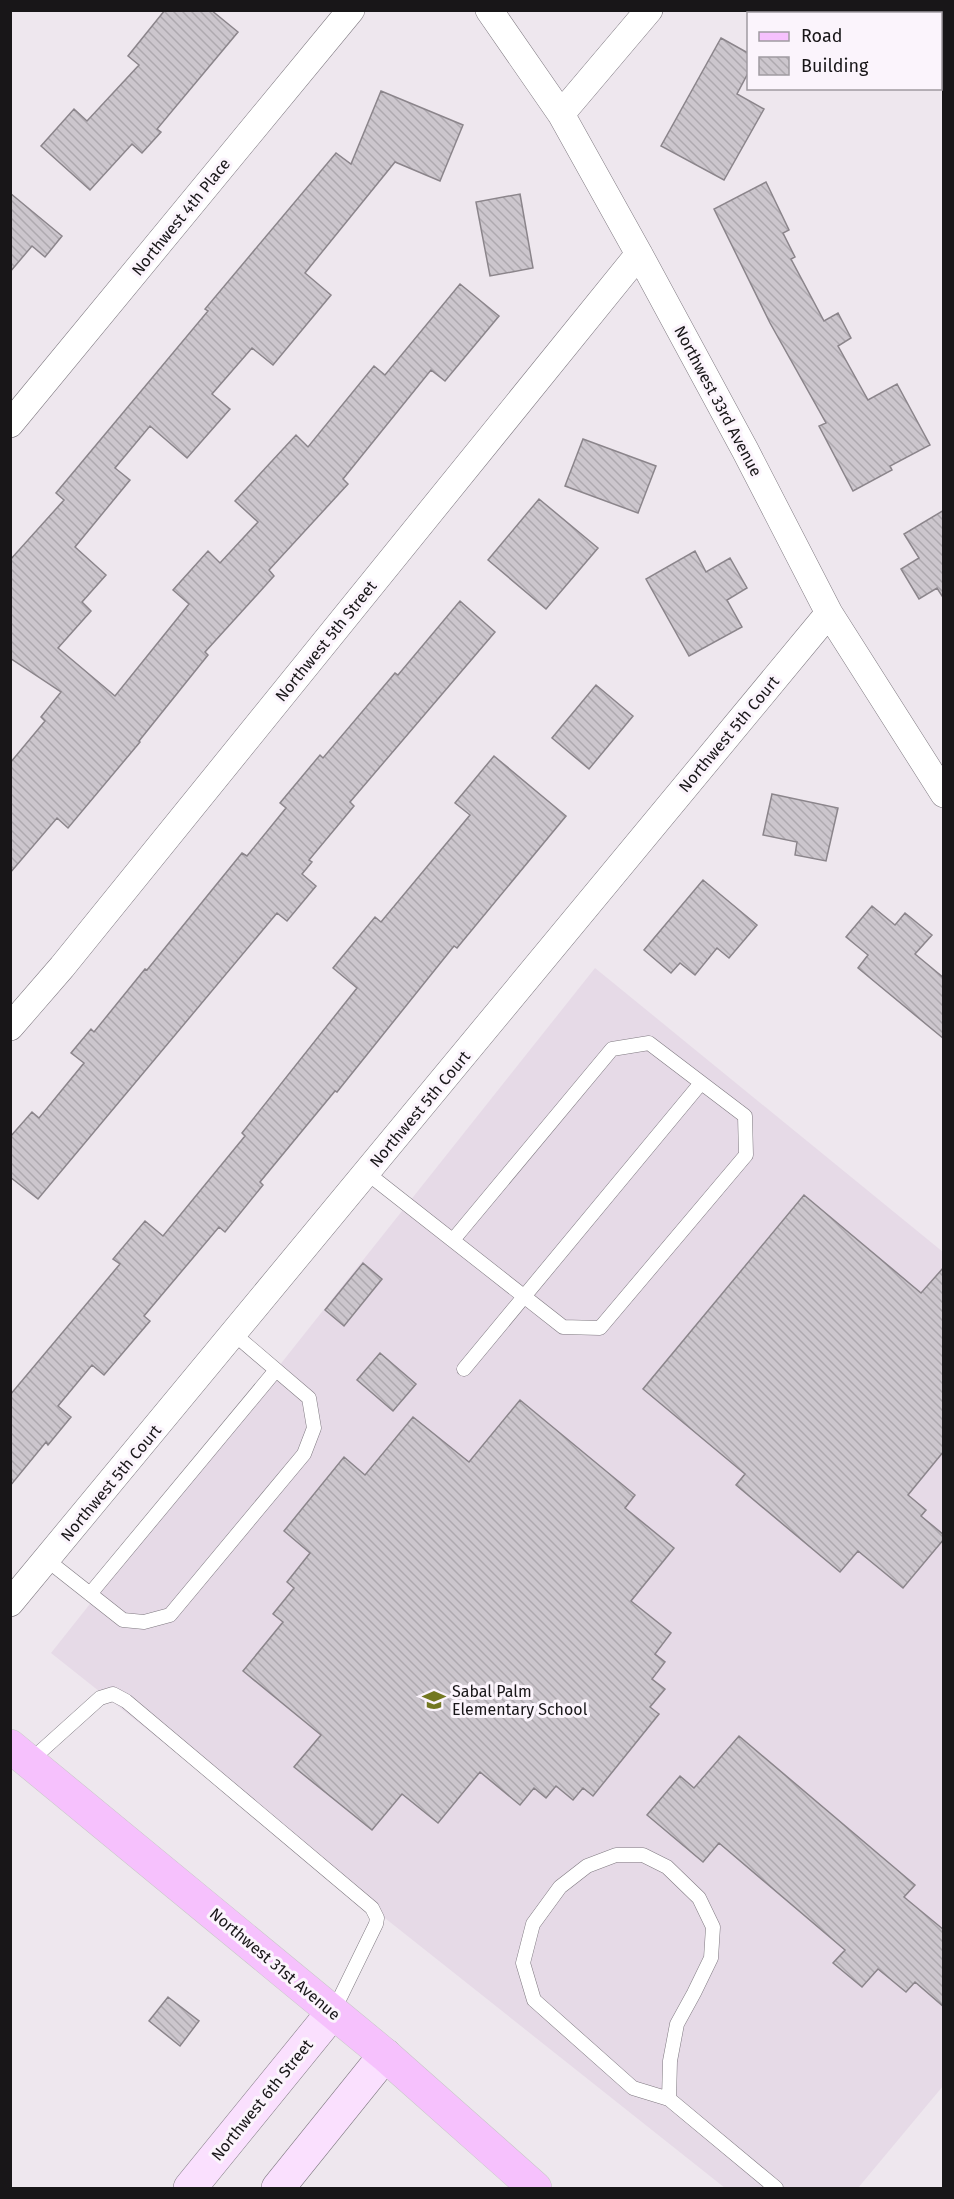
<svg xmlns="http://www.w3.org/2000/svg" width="954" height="2199" viewBox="0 0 954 2199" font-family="'Fira Sans',sans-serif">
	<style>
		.built { fill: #e6dae7 }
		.building { fill: url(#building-back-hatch); stroke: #8b858b; stroke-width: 1.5 }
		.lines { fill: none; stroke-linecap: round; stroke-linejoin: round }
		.lane-casing { stroke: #7f7980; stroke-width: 15 }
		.street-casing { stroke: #7f7980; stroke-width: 28 }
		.secondary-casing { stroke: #7f7980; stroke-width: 34 }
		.primary-casing { stroke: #c8c7c8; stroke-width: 34 }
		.lane { stroke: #fff; stroke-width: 14 }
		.street { stroke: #fff; stroke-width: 27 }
		.secondary { stroke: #fae0fe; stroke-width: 33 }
		.primary { stroke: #f6c1fd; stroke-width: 33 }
		.labels { text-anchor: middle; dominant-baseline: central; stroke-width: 6; stroke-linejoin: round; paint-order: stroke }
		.street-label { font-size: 16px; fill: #181618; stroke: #fbf4fc }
		.poi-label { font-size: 16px; fill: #181618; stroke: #fbf4fc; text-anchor: start }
	</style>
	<defs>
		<pattern id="building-back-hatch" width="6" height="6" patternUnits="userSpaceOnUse" patternTransform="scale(1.5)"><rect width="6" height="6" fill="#ccc6cd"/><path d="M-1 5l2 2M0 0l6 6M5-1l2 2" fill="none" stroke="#aea9af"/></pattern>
	</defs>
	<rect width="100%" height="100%" fill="#eee7ee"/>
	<path class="built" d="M 595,968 L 943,1252 L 943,2086 L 858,2188 L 725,2188 L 51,1653 Z"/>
	<path class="building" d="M 165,10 L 211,10 L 238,32 L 157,129 L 161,132 L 142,153 L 132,144 L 90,190 L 41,146 L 74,109 L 87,121 L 139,65 L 128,56 Z
		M 721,38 L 748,53 L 748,73 L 737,94 L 764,109 L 724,180 L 661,146 Z
		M 381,91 L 463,125 L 440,181 L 395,162 L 305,273 L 331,295 L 273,365 L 252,348 L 212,394 L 230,409 L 187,458 L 150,426 L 115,468 L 130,480 L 75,547 L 106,575 L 82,602 L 91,611 L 58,648 L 115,696 L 189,604 L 173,590 L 208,551 L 220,563 L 258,522 L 235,501 L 296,435 L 308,447 L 374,366 L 385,375 L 460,284 L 499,316 L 445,381 L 431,370 L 343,479 L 348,484 L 269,570 L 274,576 L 205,652 L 208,655 L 139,741 L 140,742 L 68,828 L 57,818 L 10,873 L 10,763 L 45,721 L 41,717 L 61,692 L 10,658 L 10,560 L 64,500 L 56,493 L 208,311 L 205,309 L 336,153 L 351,164 Z
		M 766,182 L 789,230 L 783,233 L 795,257 L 791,259 L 824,321 L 838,313 L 851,338 L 838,346 L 868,400 L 897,384 L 930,445 L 890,466 L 892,470 L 853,491 L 819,426 L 826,423 L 770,323 L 714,209 Z
		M 10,193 L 62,236 L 45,257 L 32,246 L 10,272 Z
		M 520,194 L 533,268 L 490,276 L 476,202 Z
		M 583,439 L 656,466 L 638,513 L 565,486 Z
		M 539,499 L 598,548 L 546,609 L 488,560 Z
		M 944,510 L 944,599 L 937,588 L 919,599 L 901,569 L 919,558 L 904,534 Z
		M 695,551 L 706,572 L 730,558 L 747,588 L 727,600 L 742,627 L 689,656 L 646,579 Z
		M 460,601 L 495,632 L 350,802 L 354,806 L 309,860 L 312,862 L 302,874 L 316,886 L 287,921 L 277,913 L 38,1199 L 10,1177 L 10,1137 L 32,1112 L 39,1118 L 84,1063 L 71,1053 L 91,1029 L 94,1032 L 145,969 L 147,970 L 242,853 L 247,856 L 286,808 L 280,803 L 320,755 L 323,758 L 395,673 L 398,675 Z
		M 596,685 L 633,716 L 589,769 L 552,738 Z
		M 494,756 L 566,816 L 457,948 L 454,946 L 337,1092 L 335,1091 L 260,1182 L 263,1185 L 225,1232 L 219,1227 L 144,1316 L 150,1321 L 104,1375 L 92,1365 L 58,1406 L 71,1417 L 48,1445 L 46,1442 L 10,1486 L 10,1395 L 120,1264 L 113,1259 L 145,1221 L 163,1236 L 245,1136 L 242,1133 L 357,988 L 333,968 L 375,917 L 381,922 L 470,815 L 455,803 Z
		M 772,794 L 838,808 L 826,861 L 795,855 L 797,842 L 763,835 Z
		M 703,880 L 757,925 L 729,958 L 717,948 L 695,975 L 680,963 L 671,973 L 644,950 Z
		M 872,906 L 895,925 L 905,913 L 932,935 L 915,954 L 944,978 L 944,1039 L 858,968 L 868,955 L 846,937 Z
		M 804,1195 L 921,1293 L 944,1267 L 944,1451 L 908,1495 L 926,1510 L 921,1516 L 944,1535 L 944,1539 L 903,1588 L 858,1551 L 840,1572 L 736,1485 L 745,1474 L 643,1389 Z
		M 363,1263 L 382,1279 L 344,1326 L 325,1310 Z
		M 380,1353 L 416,1384 L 393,1411 L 357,1380 Z
		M 520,1400 L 635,1495 L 625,1508 L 674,1548 L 631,1601 L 671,1633 L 655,1654 L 665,1662 L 652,1679 L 665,1689 L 650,1707 L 659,1714 L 593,1796 L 583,1788 L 573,1800 L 556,1786 L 546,1798 L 534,1788 L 520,1805 L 480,1772 L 438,1823 L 402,1794 L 372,1830 L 294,1767 L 321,1735 L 243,1671 L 283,1622 L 273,1614 L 294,1588 L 287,1582 L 310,1553 L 284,1531 L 344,1457 L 365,1475 L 413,1417 L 469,1462 Z
		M 739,1736 L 915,1885 L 904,1897 L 944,1930 L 944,2007 L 915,1982 L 906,1992 L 878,1969 L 862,1987 L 833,1963 L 845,1950 L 719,1843 L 703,1862 L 647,1815 L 680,1776 L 694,1788 Z
		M 168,1997 L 199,2021 L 180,2046 L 149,2021 Z"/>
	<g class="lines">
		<g class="lane-casing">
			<path id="lane" d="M 367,1173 L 563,1327 L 600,1328 L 746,1155 L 745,1116 L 649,1043 L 612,1049 L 453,1240
				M 464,1369 L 701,1083
				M 47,1560 L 123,1620 L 144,1622 L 170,1615 L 304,1454 L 314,1428 L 309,1398 L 234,1334
				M 90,1594 L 276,1370
				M 30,1761 L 100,1698 L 113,1694 L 126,1701 L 372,1908 L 377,1918 L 376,1924 L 333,2012
				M 669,2099 L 670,2061 L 677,2024 L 694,1993 L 711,1958 L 713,1927 L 699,1898 L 667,1867 L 643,1855 L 616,1855 L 587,1866 L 560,1887 L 533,1924 L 523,1963 L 534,2000 L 633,2088 L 669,2099 L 776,2188"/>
		</g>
		<g class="street-casing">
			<path id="street" d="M 489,10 L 561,114 L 639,254 L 745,450 L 829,613 L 944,794
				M 561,114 L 649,10
				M 10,424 L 351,10
				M 10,1027 L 62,967 L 639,254
				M 10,1603 L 829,613"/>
		</g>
		<g class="secondary-casing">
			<path id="secondary" d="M 190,2188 L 333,2012
				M 278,2188 L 385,2055"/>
		</g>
		<g class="primary-casing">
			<path id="primary" d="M 10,1746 L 385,2055 L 535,2188"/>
		</g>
		<use href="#lane" class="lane"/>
		<use href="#street" class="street"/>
		<use href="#secondary" class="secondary"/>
		<use href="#primary" class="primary"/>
	</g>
	<defs>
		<g id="school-bare" transform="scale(1.8)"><path d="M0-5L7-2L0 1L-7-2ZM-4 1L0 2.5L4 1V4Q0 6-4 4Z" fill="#737821" stroke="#fbf4fc" stroke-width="2.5" paint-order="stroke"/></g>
	</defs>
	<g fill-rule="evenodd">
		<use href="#school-bare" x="434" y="1700"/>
	</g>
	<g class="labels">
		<g class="street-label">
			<text transform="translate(181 217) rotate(-51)">Northwest 4th Place</text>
			<text transform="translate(718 401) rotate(62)">Northwest 33rd Avenue</text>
			<text transform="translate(326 641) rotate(-51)">Northwest 5th Street</text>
			<text transform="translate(729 734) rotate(-50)">Northwest 5th Court</text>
			<text transform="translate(420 1109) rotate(-50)">Northwest 5th Court</text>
			<text transform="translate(111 1483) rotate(-50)">Northwest 5th Court</text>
			<text transform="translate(275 1964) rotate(40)">Northwest 31st Avenue</text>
			<text transform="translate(262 2100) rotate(-51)">Northwest 6th Street</text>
		</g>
		<g class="poi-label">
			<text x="452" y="1691">Sabal Palm<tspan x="452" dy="18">Elementary School</tspan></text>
		</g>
	</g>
	<rect width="954" height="2199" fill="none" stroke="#181618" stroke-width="24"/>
	<rect x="747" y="12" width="195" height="78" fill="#fbf4fc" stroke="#a09ba1" stroke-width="1.5"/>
	<rect x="759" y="32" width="30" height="9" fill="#f6c1fd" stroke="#a09ba1" stroke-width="1.5"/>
	<text x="801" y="42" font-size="18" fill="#181618">Road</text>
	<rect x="759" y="57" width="30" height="18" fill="url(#building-back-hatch)" stroke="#a09ba1" stroke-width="1.5"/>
	<text x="801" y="72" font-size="18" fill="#181618">Building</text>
</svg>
